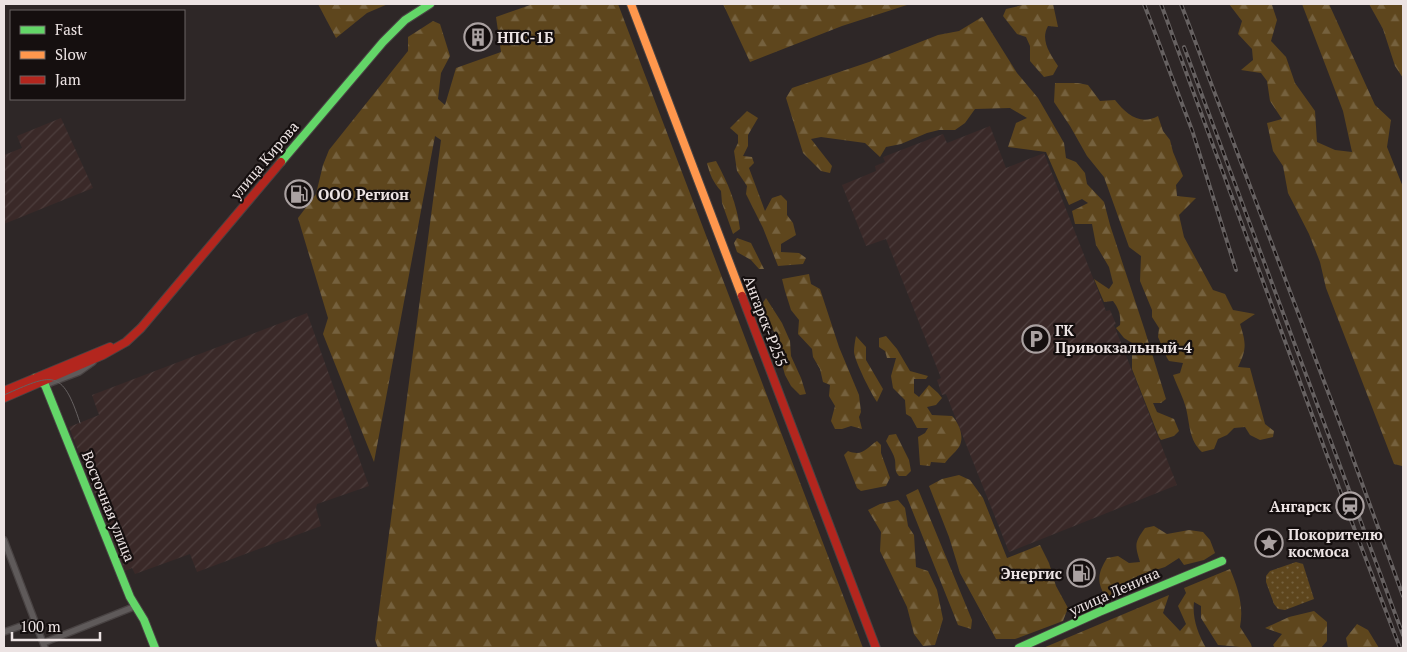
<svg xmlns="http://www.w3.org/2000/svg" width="1407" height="652" viewBox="0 0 1407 652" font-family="'PT Serif',serif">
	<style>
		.industrial { fill: url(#industrial-furrows) }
		.grass { fill: url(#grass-dots) }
		.forest { fill: url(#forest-firs) }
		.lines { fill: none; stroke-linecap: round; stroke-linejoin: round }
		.street-casing { stroke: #494343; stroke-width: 8 }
		.fast-casing { stroke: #494343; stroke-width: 10 }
		.slow-casing { stroke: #494343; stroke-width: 10 }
		.jam-casing { stroke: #494343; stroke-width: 10 }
		.street { stroke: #5f5a5a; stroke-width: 5.5 }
		.fast { stroke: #63d668; stroke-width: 8 }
		.slow { stroke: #ff974d; stroke-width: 8 }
		.jam { stroke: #b3261e; stroke-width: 8 }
		.tram { stroke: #666161; stroke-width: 1 }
		.rail-casing { stroke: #666161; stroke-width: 4 }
		.rail { stroke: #150f0f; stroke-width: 2; stroke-dasharray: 5.5; stroke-linecap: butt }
		.labels { text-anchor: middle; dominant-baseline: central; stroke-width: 4.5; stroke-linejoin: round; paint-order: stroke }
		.poi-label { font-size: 15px; font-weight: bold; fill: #ece3e3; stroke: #150f0f; text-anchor: start }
		.street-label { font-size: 15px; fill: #ece3e3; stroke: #150f0f }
	</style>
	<defs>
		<pattern id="industrial-furrows" width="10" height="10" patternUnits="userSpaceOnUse" patternTransform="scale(1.25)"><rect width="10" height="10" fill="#3a2928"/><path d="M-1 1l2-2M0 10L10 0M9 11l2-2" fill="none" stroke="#4d3e3d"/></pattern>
		<pattern id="grass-dots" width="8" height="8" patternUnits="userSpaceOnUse" patternTransform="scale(1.25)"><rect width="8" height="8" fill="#5e461d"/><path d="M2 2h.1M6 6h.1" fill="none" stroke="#75613e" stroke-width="1.8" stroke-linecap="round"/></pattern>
		<pattern id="forest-firs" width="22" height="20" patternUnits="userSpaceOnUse" patternTransform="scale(1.25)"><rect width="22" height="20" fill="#5e461d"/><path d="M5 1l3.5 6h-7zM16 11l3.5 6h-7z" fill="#75613e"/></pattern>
	</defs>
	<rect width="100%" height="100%" fill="#2e2727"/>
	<path class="industrial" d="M 61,118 L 93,188 L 4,224 L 4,158 L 6,157 L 4,155 L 22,148 L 17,136 Z
		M 990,126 L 1006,168 L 1044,153 L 1106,311 L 1110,310 L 1116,324 L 1114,325 L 1177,485 L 1009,552 L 946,394 L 942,395 L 937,380 L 941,378 L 886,239 L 866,246 L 842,185 L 876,171 L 875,166 L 885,162 L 883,157 L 943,134 L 947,143 Z
		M 307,313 L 369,486 L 317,504 L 316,508 L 321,526 L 197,572 L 190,554 L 135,574 L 132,568 L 125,571 L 69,427 L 99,415 L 92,395 Z"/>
	<path class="grass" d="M 1296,562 L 1303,564 L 1314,599 L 1285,610 L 1278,609 L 1274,604 L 1266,582 L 1266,576 L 1270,571 Z"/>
	<path class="forest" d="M 318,4 L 388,4 L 367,13 L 336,38 Z
		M 533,4 L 618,4 L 863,648 L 378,648 L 375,640 L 441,140 L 435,136 L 374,462 L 323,334 L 328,318 L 298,218 L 316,194 L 323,165 L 329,150 L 408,51 L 408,37 L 433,21 L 440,24 L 450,56 L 441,73 L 438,99 L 445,105 L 456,68 L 501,52 L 496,17 Z
		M 723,4 L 910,4 L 842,26 L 750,62 Z
		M 1027,4 L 1053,4 L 1058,27 L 1048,26 C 1040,40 1050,54 1058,66 L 1053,75 L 1044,77 L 1030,61 L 1030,46 L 1026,37 L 1017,34 L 1003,16 L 1006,9 Z
		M 1229,4 L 1272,5 L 1277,20 L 1271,41 L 1286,57 L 1295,83 L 1315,111 L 1317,142 L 1335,150 L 1352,152 L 1343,111 L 1302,4 L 1329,4 L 1375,105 L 1391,120 L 1387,147 L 1403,187 L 1403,468 L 1402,466 L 1394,464 L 1326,288 L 1320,262 L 1309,234 L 1288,193 L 1283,166 L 1273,151 L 1267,123 L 1282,119 L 1270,101 L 1267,81 L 1261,73 L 1241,70 L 1253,60 L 1252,49 L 1238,34 L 1242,21 Z
		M 1369,4 L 1403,4 L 1403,78 L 1395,66 L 1383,29 Z
		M 982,17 L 1017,73 L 1038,98 L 1064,143 L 1066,158 L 1076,162 L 1085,173 L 1087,184 L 1104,202 L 1110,225 L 1145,331 L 1166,399 L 1161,403 L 1153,403 L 1157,412 L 1174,419 L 1179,431 L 1174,436 L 1161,440 L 1159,437 L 1132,369 L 1132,355 L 1137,346 L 1124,338 L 1116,328 L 1120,325 C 1121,315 1119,309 1113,301 L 1104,302 L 1094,279 L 1109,289 L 1113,283 L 1109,267 L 1096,245 L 1092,224 L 1075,224 L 1072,211 L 1088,203 L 1082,199 L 1069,205 L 1046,152 L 1008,147 L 1016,123 L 1027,118 L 1010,108 L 975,109 L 965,123 L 955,130 L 939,130 L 927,133 L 901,144 L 886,147 L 880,157 L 865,143 L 821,137 L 811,139 L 832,166 L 830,173 L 821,171 L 803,153 L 786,98 L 792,88 L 869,62 L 938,35 L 959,31 Z
		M 1055,83 L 1078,83 L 1088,85 L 1100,101 L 1115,100 C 1126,114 1140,126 1158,116 L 1163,131 L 1170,140 L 1173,152 L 1183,176 L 1176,185 L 1177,196 L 1196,198 L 1179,215 L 1184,237 L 1213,290 L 1225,294 L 1233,310 L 1255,314 L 1240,324 C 1246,343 1247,349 1238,367 L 1250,368 L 1265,424 L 1274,431 L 1273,437 L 1260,440 L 1250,435 L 1245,427 L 1234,428 L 1227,435 L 1218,439 L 1214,449 L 1202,452 C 1189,440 1190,425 1186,408 C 1183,397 1177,386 1173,375 L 1180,373 L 1183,363 L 1169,361 L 1167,358 L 1158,337 L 1159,328 L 1152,317 L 1152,310 L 1140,281 L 1141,256 L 1129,247 L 1104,177 L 1087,156 L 1070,126 L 1054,102 Z
		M 747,111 L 758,118 L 748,135 L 748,146 L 743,156 L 752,157 L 754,163 L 749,168 L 765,211 L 772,198 L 781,195 L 787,201 L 787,215 L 793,223 L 796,235 L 781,244 L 781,252 L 799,253 L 806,258 L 803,264 L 778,266 L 763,228 L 746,194 L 747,186 L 737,171 L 734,151 L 738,143 L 738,135 L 730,128 Z
		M 716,161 C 728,183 737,204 740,229 L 733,234 L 722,203 L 721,191 C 713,182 710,175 707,163 Z
		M 737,238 L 751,243 L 764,269 L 759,269 L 751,260 L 737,252 L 734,243 Z
		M 809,274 L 811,284 L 820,289 L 839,347 L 859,395 L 861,412 L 859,417 L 862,429 L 851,426 L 842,429 L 835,429 L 831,421 L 835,406 L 829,396 L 830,385 L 823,382 L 820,369 L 813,357 L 812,349 L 798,334 L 799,320 L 791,310 L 785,291 L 782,279 Z
		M 766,298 L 782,323 L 790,341 L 791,356 L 801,378 L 806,394 L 800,395 L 791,386 L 785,375 L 780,357 L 779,344 L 775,333 L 768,323 L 762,304 Z
		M 856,336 L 866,347 L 866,360 L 883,389 L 877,402 C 871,393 855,362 854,352 C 854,347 855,341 856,336 Z
		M 886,336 L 897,349 L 910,371 L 928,376 L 926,379 L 914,379 L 914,393 L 919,397 L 929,385 L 938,393 L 942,398 L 936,405 L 927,407 L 932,415 L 952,416 C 959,423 965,437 959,447 C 955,453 949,457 945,463 L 931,462 L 930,466 L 920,465 L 918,437 L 925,433 L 928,428 L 917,428 L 911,417 L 906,414 L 905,400 L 893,388 L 891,376 L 896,358 L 887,358 L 885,351 L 879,347 L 879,338 Z
		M 896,434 L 909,460 L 911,471 L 906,476 L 899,476 C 894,471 896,466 895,460 C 894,454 889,447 886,441 L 889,435 Z
		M 877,441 L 881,445 L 881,453 L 890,478 L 886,486 L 861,491 L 857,488 L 844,455 L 848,451 C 863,457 866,448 877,441 Z
		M 959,475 L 970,480 L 983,498 L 1007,558 L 1040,545 L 1049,563 L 1056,586 L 1068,608 L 1063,621 L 1015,639 L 996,639 L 960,573 L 949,537 L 929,486 L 942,479 Z
		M 918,489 L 972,620 L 971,629 L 958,625 L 906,495 Z
		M 898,500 L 905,508 L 908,526 L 914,535 L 916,567 L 928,571 L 937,590 L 943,619 L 935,645 L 923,646 L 914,634 L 907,607 L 880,551 L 881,532 L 868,510 L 880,504 Z
		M 1154,526 L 1167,534 L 1189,530 L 1203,532 L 1210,540 L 1215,553 L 1204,560 L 1184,565 L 1179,558 L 1165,567 L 1137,576 L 1138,586 L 1106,597 C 1096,582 1098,573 1107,558 L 1118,556 L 1129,563 L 1140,562 C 1135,545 1134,543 1145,528 Z
		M 1230,569 C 1238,588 1244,606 1240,627 L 1251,644 L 1252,648 L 1218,645 L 1201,618 L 1201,606 L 1194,602 C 1192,618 1198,634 1206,648 L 1043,648 L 1169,595 L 1163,613 L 1180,631 L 1186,624 L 1178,606 L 1186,593 L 1184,588 Z
		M 1314,611 L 1327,622 L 1327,641 L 1321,648 L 1275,648 L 1273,645 L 1282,634 L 1265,628 L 1289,617 Z
		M 1357,624 L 1368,630 L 1379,648 L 1348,648 L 1346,638 Z"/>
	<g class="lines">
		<g class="street-casing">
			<path id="street" d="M 45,385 L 79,372 L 93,362
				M 4,540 L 45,648
				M 4,632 L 35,621
				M 43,643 L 136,606"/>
		</g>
		<g class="fast-casing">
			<path id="fast" d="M 281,162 L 383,42 L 405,20 L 430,4
				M 35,378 L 45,385 L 130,597 L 144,620 L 155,648
				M 1019,648 L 1099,612 L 1222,561"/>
		</g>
		<g class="slow-casing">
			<path id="slow" d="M 631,4 L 742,296"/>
		</g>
		<g class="jam-casing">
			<path id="jam" d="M 742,296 L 876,648
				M 4,391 L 110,347
				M 4,398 L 103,355 L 126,342 L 141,328 L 281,162"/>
		</g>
		<use href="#street" class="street"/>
		<use href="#fast" class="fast"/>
		<use href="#slow" class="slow"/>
		<use href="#jam" class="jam"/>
		<path class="tram" d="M 4,395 C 52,374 62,367 80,423"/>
		<g class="rail-casing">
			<path id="rail" d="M 1144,4 L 1192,130 L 1236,270
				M 1161,4 L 1346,507 L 1400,648
				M 1181,4 L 1347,442 L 1403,596
				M 1184,47 L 1403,635"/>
		</g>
		<use href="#rail" class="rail"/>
	</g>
	<defs>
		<g id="building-ring" transform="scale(1.4375)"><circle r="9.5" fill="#150f0f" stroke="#aaa1a1" stroke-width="1.5"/><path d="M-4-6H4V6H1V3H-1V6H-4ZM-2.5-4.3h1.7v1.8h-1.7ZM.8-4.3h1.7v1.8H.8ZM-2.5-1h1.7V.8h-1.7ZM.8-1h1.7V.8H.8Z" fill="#aaa1a1"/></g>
		<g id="fuel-ring" transform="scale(1.4375)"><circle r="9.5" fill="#150f0f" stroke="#aaa1a1" stroke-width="1.5"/><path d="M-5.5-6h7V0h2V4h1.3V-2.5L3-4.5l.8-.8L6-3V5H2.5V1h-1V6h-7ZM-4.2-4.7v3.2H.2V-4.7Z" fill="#aaa1a1"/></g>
		<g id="parking-ring" transform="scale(1.4375)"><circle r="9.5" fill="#150f0f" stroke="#aaa1a1" stroke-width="1.5"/><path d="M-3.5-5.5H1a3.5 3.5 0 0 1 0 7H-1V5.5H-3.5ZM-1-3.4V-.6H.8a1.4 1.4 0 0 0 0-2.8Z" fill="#aaa1a1"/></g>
		<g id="station-ring" transform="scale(1.4375)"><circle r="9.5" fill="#150f0f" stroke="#aaa1a1" stroke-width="1.5"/><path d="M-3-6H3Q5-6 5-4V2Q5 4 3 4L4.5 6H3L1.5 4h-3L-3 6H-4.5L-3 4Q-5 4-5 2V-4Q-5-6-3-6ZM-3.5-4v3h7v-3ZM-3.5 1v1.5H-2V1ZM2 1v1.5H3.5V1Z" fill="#aaa1a1"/></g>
		<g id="sight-ring" transform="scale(1.4375)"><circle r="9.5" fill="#150f0f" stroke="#aaa1a1" stroke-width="1.5"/><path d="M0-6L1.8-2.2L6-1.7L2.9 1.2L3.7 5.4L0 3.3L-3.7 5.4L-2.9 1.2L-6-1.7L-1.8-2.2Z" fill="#aaa1a1"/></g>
	</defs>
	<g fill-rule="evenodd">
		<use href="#building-ring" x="478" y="37"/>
		<use href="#fuel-ring" x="299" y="194"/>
		<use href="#parking-ring" x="1036" y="339"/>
		<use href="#station-ring" x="1350" y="506"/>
		<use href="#sight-ring" x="1269" y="543"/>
		<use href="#fuel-ring" x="1081" y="573"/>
	</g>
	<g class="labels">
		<g class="poi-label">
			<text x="497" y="37">НПС-1Б</text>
			<text x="318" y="194">ООО Регион</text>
			<text x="1055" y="330">ГК<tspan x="1055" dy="17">Привокзальный-4</tspan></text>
			<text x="1331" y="506" text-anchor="end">Ангарск</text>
			<text x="1288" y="534">Покорителю<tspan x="1288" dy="17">космоса</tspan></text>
			<text x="1062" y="573" text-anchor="end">Энергис</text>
		</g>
		<g class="street-label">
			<text transform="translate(264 160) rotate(-50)">улица Кирова</text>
			<text transform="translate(766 321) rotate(69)">Ангарск-Р255</text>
			<text transform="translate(109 506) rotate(68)">Восточная улица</text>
			<text transform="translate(1114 591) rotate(-24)">улица Ленина</text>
		</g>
	</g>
	<rect width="1407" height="652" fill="none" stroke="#ece3e3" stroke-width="10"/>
	<rect x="10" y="10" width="175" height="90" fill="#150f0f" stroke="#6b6464"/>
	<rect x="20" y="26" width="25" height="8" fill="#63d668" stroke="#6b6464"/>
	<text x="55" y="35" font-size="15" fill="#ece3e3">Fast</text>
	<rect x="20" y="51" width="25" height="8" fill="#ff974d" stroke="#6b6464"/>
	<text x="55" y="60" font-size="15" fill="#ece3e3">Slow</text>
	<rect x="20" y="76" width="25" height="8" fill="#b3261e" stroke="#6b6464"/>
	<text x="55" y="85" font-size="15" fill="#ece3e3">Jam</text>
	<path d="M12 632v8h88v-8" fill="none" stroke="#ece3e3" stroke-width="2.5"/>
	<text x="20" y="632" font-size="15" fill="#ece3e3" stroke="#150f0f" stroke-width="4" paint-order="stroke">100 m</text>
</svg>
